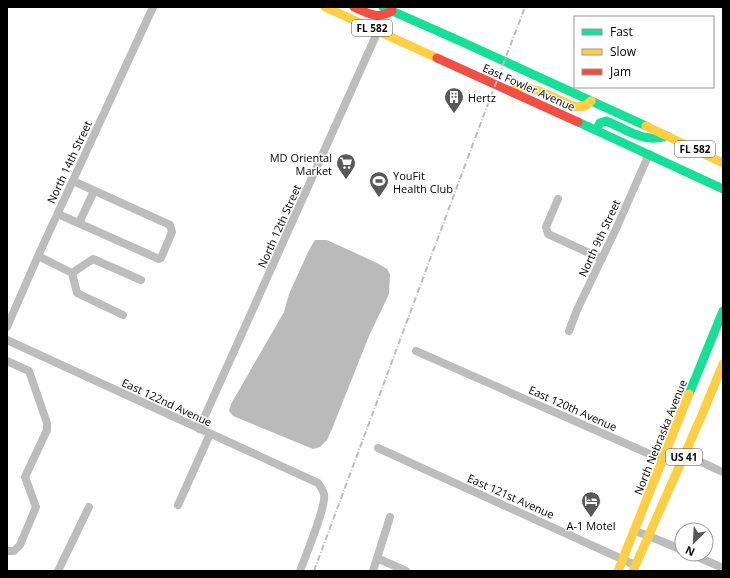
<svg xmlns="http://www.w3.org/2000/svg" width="730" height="578" viewBox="0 0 730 578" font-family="'Open Sans',sans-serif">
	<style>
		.water { fill: #bababa }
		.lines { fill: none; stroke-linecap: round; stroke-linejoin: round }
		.street { stroke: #bdbdbd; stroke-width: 8 }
		.fast { stroke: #16e098; stroke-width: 9 }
		.slow { stroke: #ffcf43; stroke-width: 9 }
		.jam { stroke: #f24e42; stroke-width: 9 }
		.rail { stroke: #bdbdbd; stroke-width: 2; stroke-dasharray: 6 2 1 2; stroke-linecap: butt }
		.labels { text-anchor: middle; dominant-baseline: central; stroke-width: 3; stroke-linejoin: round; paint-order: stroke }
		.shield { fill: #fff; stroke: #4c4c4c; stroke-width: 1 }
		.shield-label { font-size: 10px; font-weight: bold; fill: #000 }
		.street-label { font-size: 11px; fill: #000; stroke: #fff }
		.poi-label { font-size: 11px; fill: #000; stroke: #fff; text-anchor: start }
	</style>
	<rect width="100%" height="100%" fill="#fff"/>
	<path class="water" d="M 315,240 L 327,240 L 377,263 L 387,269 L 390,274 L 389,294 L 369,336 L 332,429 L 327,440 L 320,447 L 313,449 L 233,416 L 229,411 L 231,404 L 284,312 L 289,294 L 309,250 Z"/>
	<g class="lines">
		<path class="street" d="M 558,199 L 546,227 L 548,234 L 602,259
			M 58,214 L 159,259 L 161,258 L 172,232 L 170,225 L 73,181
			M 79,223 L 94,191
			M 38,256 L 72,273 L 77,293 L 123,315
			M 72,273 L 93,259 L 141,280
			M 7,327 L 38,256 L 153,7
			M 569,331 L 577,310 L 616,229 L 649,154
			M 7,340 L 318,483 C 320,486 323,490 324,494 C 327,505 305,557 300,571
			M 416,351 L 654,456 C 667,458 681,456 693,459 C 703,462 713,468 723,472
			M 7,361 L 29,371 L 47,423 L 47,430 L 25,477 L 36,507 L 20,545 L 14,551 L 7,551
			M 199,429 L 378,31
			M 378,448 L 635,565
			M 178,505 L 210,434
			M 635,531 L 649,536 L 682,550
			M 691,554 L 723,568
			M 377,558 L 406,571
			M 58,571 L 89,507
			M 373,571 L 390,517"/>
		<path class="fast" d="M 383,7 L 460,41 L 646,126
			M 578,122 L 723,189
			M 596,130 L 600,123 L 606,121 C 627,129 643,144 667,136
			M 689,394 L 723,311"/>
		<path class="slow" d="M 325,7 L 437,58
			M 512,92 L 517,88 L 522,87 L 529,88 L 542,92 L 576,107 L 585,106 L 591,101
			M 646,126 L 723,163
			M 618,571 L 689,394
			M 633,571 L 702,415 L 723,364"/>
		<path class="jam" d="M 354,7 C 368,13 377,20 392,11
			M 437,58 L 578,122"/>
		<path class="rail" d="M 314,571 L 480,125 L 525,7"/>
	</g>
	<defs>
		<g id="building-pin" transform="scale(1)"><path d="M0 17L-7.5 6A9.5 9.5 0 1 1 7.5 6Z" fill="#595959" stroke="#fff"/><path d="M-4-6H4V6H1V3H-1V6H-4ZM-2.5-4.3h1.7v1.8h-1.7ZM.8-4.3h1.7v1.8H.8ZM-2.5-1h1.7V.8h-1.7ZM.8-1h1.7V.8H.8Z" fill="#fff"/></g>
		<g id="supermarket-pin" transform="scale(1)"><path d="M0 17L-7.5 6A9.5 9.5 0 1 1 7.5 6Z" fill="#595959" stroke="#fff"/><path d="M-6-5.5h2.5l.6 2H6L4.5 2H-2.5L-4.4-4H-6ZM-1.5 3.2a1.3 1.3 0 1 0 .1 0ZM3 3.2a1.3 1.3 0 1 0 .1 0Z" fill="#fff"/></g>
		<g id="stadium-pin" transform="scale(1)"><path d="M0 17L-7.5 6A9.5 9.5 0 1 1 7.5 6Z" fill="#595959" stroke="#fff"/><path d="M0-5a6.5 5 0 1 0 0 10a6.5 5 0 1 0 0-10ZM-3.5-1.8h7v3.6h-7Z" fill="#fff"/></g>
		<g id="hotel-pin" transform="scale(1)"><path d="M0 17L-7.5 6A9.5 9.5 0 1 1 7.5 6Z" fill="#595959" stroke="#fff"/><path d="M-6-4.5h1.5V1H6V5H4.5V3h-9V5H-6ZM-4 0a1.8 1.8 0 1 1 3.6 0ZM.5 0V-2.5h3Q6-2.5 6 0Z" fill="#fff"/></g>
	</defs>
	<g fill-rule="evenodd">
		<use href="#building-pin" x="454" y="97"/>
		<use href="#supermarket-pin" x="346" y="163"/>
		<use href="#stadium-pin" x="379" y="181"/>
		<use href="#hotel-pin" x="591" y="501"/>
	</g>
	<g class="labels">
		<g class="shield">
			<rect x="352" y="20" width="40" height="16" rx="3"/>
			<rect x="675" y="141" width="40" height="16" rx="3"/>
			<rect x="666" y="449" width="36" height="16" rx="3"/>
		</g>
		<g class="shield-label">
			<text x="372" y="28">FL 582</text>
			<text x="695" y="149">FL 582</text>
			<text x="684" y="457">US 41</text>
		</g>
		<g class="street-label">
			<text transform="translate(529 87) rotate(24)">East Fowler Avenue</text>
			<text transform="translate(69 162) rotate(-65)">North 14th Street</text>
			<text transform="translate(279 226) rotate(-66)">North 12th Street</text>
			<text transform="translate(599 238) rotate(-65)">North 9th Street</text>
			<text transform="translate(167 402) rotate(25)">East 122nd Avenue</text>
			<text transform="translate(573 408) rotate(24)">East 120th Avenue</text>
			<text transform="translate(660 437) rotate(-68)">North Nebraska Avenue</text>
			<text transform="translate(511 496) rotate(24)">East 121st Avenue</text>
		</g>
		<g class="poi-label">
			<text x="468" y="97">Hertz</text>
			<text x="332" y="157" text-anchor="end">MD Oriental<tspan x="332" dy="13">Market</tspan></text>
			<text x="393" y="175">YouFit<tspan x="393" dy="13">Health Club</tspan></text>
			<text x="591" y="525" text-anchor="middle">A-1 Motel</text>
		</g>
	</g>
	<rect width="730" height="578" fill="none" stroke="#000000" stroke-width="16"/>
	<rect x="574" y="16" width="140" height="72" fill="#ffffff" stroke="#999999"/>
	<rect x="582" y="29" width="20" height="6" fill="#16e098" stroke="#999999"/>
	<text x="610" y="36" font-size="12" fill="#000000">Fast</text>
	<rect x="582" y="49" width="20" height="6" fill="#ffcf43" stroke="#999999"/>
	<text x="610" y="56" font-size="12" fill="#000000">Slow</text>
	<rect x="582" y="69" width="20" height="6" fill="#f24e42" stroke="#999999"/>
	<text x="610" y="76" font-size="12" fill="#000000">Jam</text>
	<g transform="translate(694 542) rotate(204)"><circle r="19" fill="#ffffff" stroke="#999999"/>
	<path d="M0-3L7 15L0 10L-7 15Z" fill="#595959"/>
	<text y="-6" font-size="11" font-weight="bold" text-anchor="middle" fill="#000000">N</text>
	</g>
</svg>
